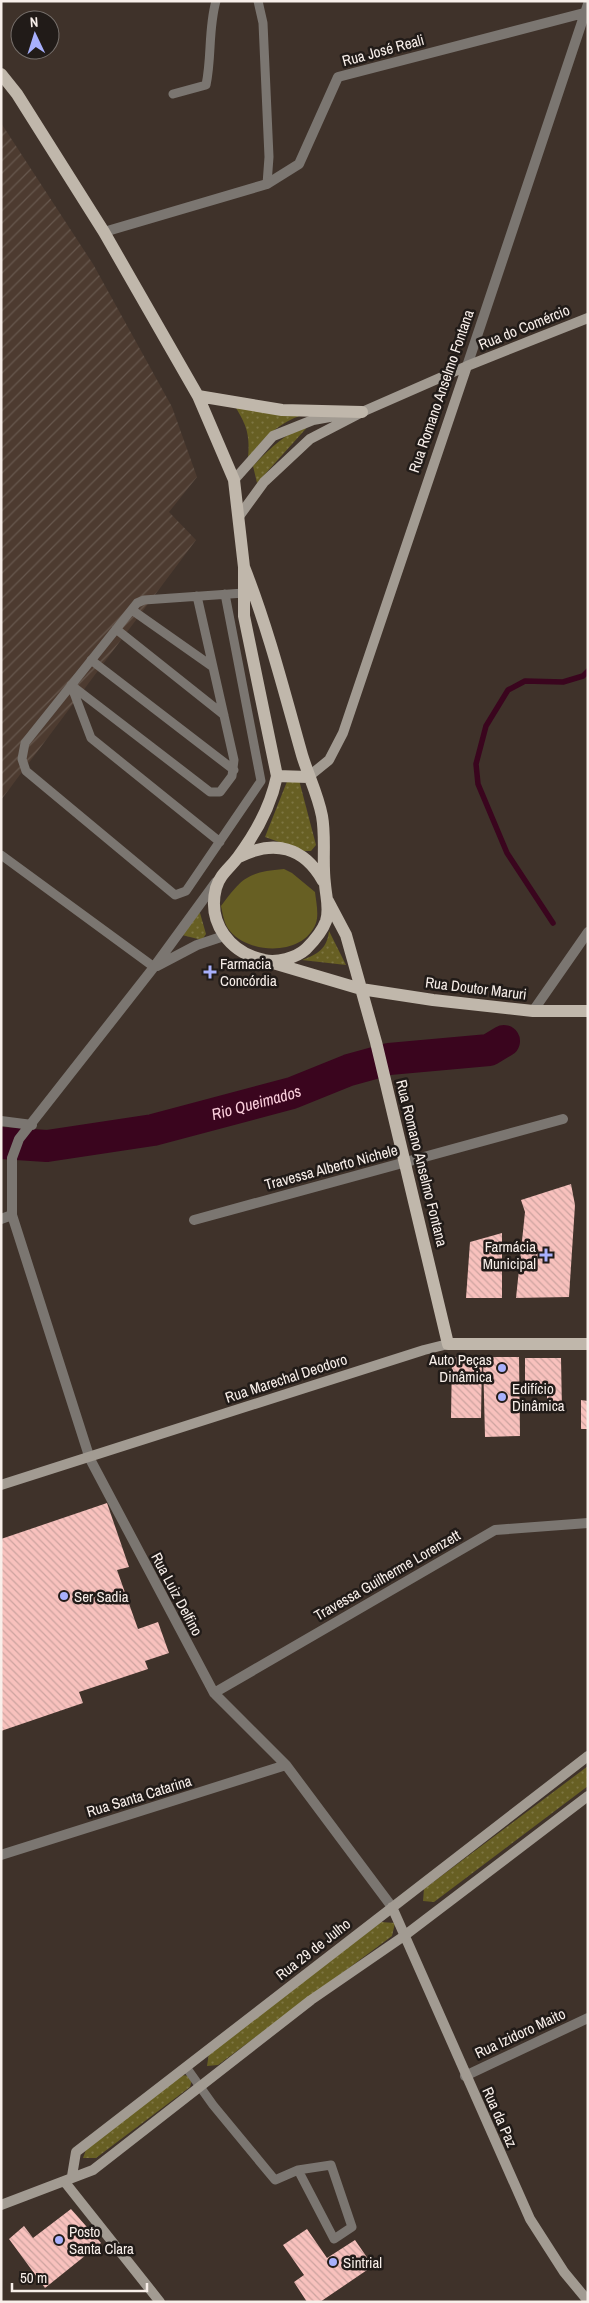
<svg xmlns="http://www.w3.org/2000/svg" width="589" height="2303" viewBox="0 0 589 2303" font-family="'Archivo Narrow',sans-serif">
	<style>
		.industrial { fill: url(#industrial-furrows) }
		.grass { fill: url(#grass-dots) }
		.park { fill: #675f23 }
		.lines { fill: none; stroke-linecap: round; stroke-linejoin: round }
		.stream { stroke: #3a051e; stroke-width: 5.5 }
		.river { stroke: #3a051e; stroke-width: 32 }
		.building { fill: url(#building-back-hatch) }
		.lane { stroke: #7b7671; stroke-width: 9 }
		.street { stroke: #7b7671; stroke-width: 10 }
		.secondary { stroke: #a29b92; stroke-width: 10 }
		.primary { stroke: #c0b7ab; stroke-width: 12 }
		.poi-dot { fill: #a8b0fc; stroke: #211b18; stroke-width: 2 }
		.labels { text-anchor: middle; dominant-baseline: central; stroke-width: 5; stroke-linejoin: round; paint-order: stroke }
		.street-label { font-size: 15px; fill: #f8efea; stroke: #211b18 }
		.poi-label { font-size: 15px; fill: #f8efea; stroke: #211b18; text-anchor: start }
		.water-label { font-size: 16px; font-style: italic; fill: #fbcedc; stroke: #211b18 }
	</style>
	<defs>
		<pattern id="industrial-furrows" width="10" height="10" patternUnits="userSpaceOnUse" patternTransform="scale(1.25)"><rect width="10" height="10" fill="#4d3b30"/><path d="M-1 1l2-2M0 10L10 0M9 11l2-2" fill="none" stroke="#67584e"/></pattern>
		<pattern id="grass-dots" width="8" height="8" patternUnits="userSpaceOnUse" patternTransform="scale(1.25)"><rect width="8" height="8" fill="#675f23"/><path d="M2 2h.1M6 6h.1" fill="none" stroke="#7e7643" stroke-width="1.8" stroke-linecap="round"/></pattern>
		<pattern id="building-back-hatch" width="6" height="6" patternUnits="userSpaceOnUse" patternTransform="scale(1.25)"><rect width="6" height="6" fill="#f8c1bd"/><path d="M-1 5l2 2M0 0l6 6M5-1l2 2" fill="none" stroke="#cca39f"/></pattern>
	</defs>
	<rect width="100%" height="100%" fill="#3f322a"/>
	<path class="industrial" d="M 1,123 L 93,264 L 172,407 L 197,477 L 169,512 L 196,540 L 1,800 Z"/>
	<path class="grass" d="M 234,405 L 302,415 C 277,424 264,438 248,458 C 250,435 247,425 234,405 Z
		M 311,423 L 257,483 L 253,466 C 270,448 287,432 311,423 Z
		M 288,779 L 299,780 L 316,845 L 311,851 L 304,851 L 265,837 Z
		M 196,912 L 200,913 L 206,934 L 202,940 L 182,935 Z
		M 329,931 L 346,965 L 302,960 C 318,954 327,949 329,931 Z
		M 588,1766 L 588,1786 L 434,1902 L 423,1901 L 424,1889 Z
		M 381,1922 L 395,1923 L 392,1936 L 218,2065 L 207,2066 L 209,2053 Z
		M 180,2075 L 193,2076 L 190,2087 L 96,2158 L 83,2158 L 88,2144 Z"/>
	<path class="park" d="M 284,869 L 292,873 L 315,892 C 316,901 319,914 316,923 C 304,956 250,955 230,931 C 224,924 223,915 221,906 C 242,878 247,872 284,869 Z"/>
	<g class="lines">
		<path class="stream" d="M 553,923 L 507,853 L 478,784 L 476,764 L 486,726 L 508,690 L 525,681 L 563,682 L 583,676 L 588,671"/>
		<path class="river" id="s1" d="M 1,1143 L 47,1146 L 153,1130 L 292,1093 L 349,1070 L 389,1059 L 489,1050 L 504,1041"/>
	</g>
	<path class="building" d="M 571,1184 L 575,1205 L 569,1297 L 516,1298 L 525,1212 L 521,1200 Z
		M 502,1233 L 502,1298 L 466,1298 L 470,1242 Z
		M 452,1357 L 482,1358 L 481,1418 L 451,1418 Z
		M 483,1357 L 519,1357 L 520,1436 L 485,1437 Z
		M 525,1358 L 561,1358 L 562,1410 L 547,1410 L 547,1387 L 525,1388 Z
		M 581,1400 L 588,1401 L 588,1429 L 581,1429 Z
		M 107,1503 L 129,1567 L 117,1570 L 138,1629 L 158,1622 L 169,1653 L 145,1661 L 148,1669 L 79,1692 L 83,1703 L 1,1731 L 1,1539 Z
		M 71,2209 L 101,2243 L 45,2288 L 9,2239 L 24,2226 L 33,2238 Z
		M 307,2229 L 327,2258 L 355,2240 L 373,2266 L 320,2302 L 307,2302 L 294,2282 L 304,2275 L 283,2245 Z"/>
	<g class="lines">
		<path class="lane" d="M 258,1 L 263,23 L 269,157 L 267,184
			M 173,94 L 206,85 C 212,57 208,29 216,1
			M 225,594 L 261,781 L 186,891 L 175,895 L 26,771 L 22,759 L 25,743 L 137,603 L 144,600 L 244,593
			M 197,596 L 234,760 L 232,776 L 220,792 L 210,792 L 71,685 L 91,738 L 220,842
			M 132,610 L 213,667
			M 116,629 L 224,715
			M 91,660 L 234,770
			M 1,855 L 154,967
			M 186,2067 L 213,2105 L 275,2180 L 298,2170 L 331,2165 L 352,2227 L 334,2239 L 298,2170"/>
		<path class="street" d="M 104,232 L 267,184 L 299,164 L 338,77 L 584,13
			M 467,366 L 588,4
			M 216,882 L 154,967 L 19,1139 L 12,1158 L 12,1215 L 90,1459 L 214,1693 L 286,1765 L 392,1907
			M 157,966 L 197,945 L 224,936
			M 533,1011 L 588,932
			M 1,1121 L 32,1125
			M 1,1219 L 12,1215
			M 194,1220 L 563,1119
			M 214,1693 L 495,1530 L 588,1523
			M 1,1855 L 286,1765
			M 465,2076 L 588,2018"/>
		<path class="secondary" d="M 234,480 L 273,436 L 313,420 L 341,415
			M 240,515 L 264,482 L 310,439 L 362,412 L 467,366 L 588,318
			M 308,777 L 329,760 L 343,733 L 467,366
			M 1,1485 L 424,1350 L 448,1344
			M 392,1907 L 530,2219 L 564,2272 L 588,2301
			M 72,2176 L 76,2152 L 588,1756
			M 64,2181 L 160,2302
			M 1,2205 L 93,2170 L 311,2000 L 404,1936 L 588,1796"/>
		<path class="primary" d="M 1,74 L 17,94 L 104,232 L 198,396 L 234,480 L 244,567 L 244,616 L 277,776 C 271,805 256,833 238,857 C 230,868 220,874 216,888 C 207,923 230,953 264,960 C 277,963 296,958 306,949 C 314,941 322,932 326,921 C 330,909 326,897 325,884 C 322,862 326,838 322,816 C 318,795 308,775 302,755 C 284,691 268,628 244,567
			M 198,396 L 282,410 L 362,412
			M 277,776 L 308,777
			M 239,857 C 274,839 304,847 323,881
			M 328,901 L 346,935 L 376,1042 L 448,1344 L 588,1344
			M 273,963 L 361,989 L 433,1000 L 533,1011 L 588,1011"/>
	</g>
	<g class="poi-dot">
		<path d="M207.5 964.5h5v5h5v5h-5v5h-5v-5h-5v-5h5z"/>
		<path d="M543.5 1247.5h5v5h5v5h-5v5h-5v-5h-5v-5h5z"/>
		<circle cx="502" cy="1368" r="5"/>
		<circle cx="502" cy="1397" r="5"/>
		<circle cx="64" cy="1596" r="5"/>
		<circle cx="59" cy="2240" r="5"/>
		<circle cx="333" cy="2262" r="5"/>
	</g>
	<g class="labels">
		<g class="street-label">
			<text transform="translate(383 50) rotate(-15)">Rua José Reali</text>
			<text transform="translate(524 327) rotate(-22)">Rua do Comércio</text>
			<text transform="translate(441 391) rotate(-71)">Rua Romano Anselmo Fontana</text>
			<text transform="translate(476 988) rotate(7)">Rua Doutor Maruri</text>
			<text transform="translate(422 1163) rotate(76)">Rua Romano Anselmo Fontana</text>
			<text transform="translate(331 1167) rotate(-15)">Travessa Alberto Nichele</text>
			<text transform="translate(286 1378) rotate(-18)">Rua Marechal Deodoro</text>
			<text transform="translate(387 1575) rotate(-30)">Travessa Guilherme Lorenzett</text>
			<text transform="translate(177 1594) rotate(62)">Rua Luiz Delfino</text>
			<text transform="translate(139 1796) rotate(-17)">Rua Santa Catarina</text>
			<text transform="translate(313 1949) rotate(-38)">Rua 29 de Julho</text>
			<text transform="translate(520 2033) rotate(-25)">Rua Izidoro Maito</text>
			<text transform="translate(500 2117) rotate(66)">Rua da Paz</text>
		</g>
		<g class="poi-label">
			<text x="220" y="963">Farmacia<tspan x="220" dy="17">Concórdia</tspan></text>
			<text x="536" y="1246" text-anchor="end">Farmácia<tspan x="536" dy="17">Municipal</tspan></text>
			<text x="492" y="1359" text-anchor="end">Auto Peças<tspan x="492" dy="17">Dinâmica</tspan></text>
			<text x="512" y="1388">Edifício<tspan x="512" dy="17">Dinâmica</tspan></text>
			<text x="74" y="1596">Ser Sadia</text>
			<text x="69" y="2231">Posto<tspan x="69" dy="17">Santa Clara</tspan></text>
			<text x="343" y="2262">Sintrial</text>
		</g>
		<g class="water-label">
			<text stroke="none"><textPath href="#s1" startOffset="260">Rio Queimados</textPath></text>
		</g>
	</g>
	<rect width="589" height="2303" fill="none" stroke="#f8efea" stroke-width="5"/>
	<g transform="translate(35 35) rotate(356)"><circle r="24" fill="#211b18" stroke="#77706c"/>
	<path d="M0-4L9 19L0 12L-9 19Z" fill="#a8b0fc"/>
	<text y="-8" font-size="14" font-weight="bold" text-anchor="middle" fill="#f8efea">N</text>
	</g>
	<path d="M12 2283v8h135v-8" fill="none" stroke="#f8efea" stroke-width="2.5"/>
	<text x="20" y="2283" font-size="15" fill="#f8efea" stroke="#211b18" stroke-width="4" paint-order="stroke">50 m</text>
</svg>
